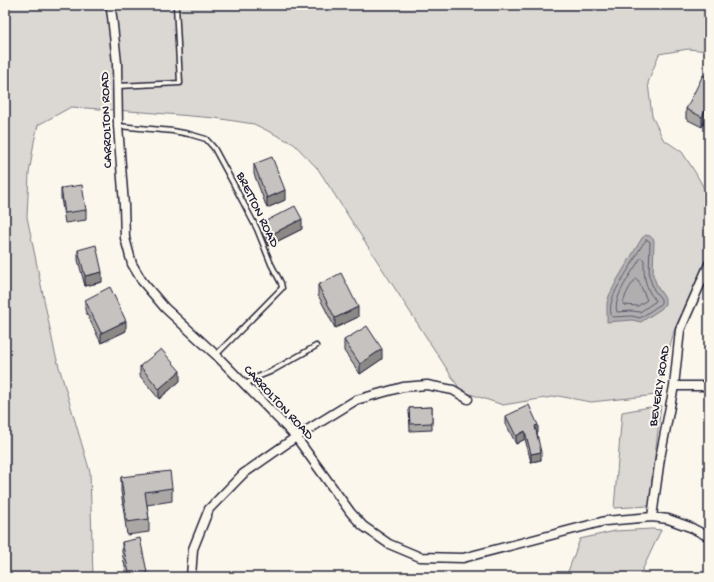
<svg xmlns="http://www.w3.org/2000/svg" width="714" height="582" viewBox="0 0 714 582" font-family="'Gochi Hand',sans-serif">
	<style>
		.green { fill: #dbd8d3; stroke: #7e7d87 }
		.water { fill: #b1aeb0; stroke: #787681 }
		.lines { fill: none; stroke-linecap: round; stroke-linejoin: round }
		.shore { stroke: #5b5a6a; stroke-width: 1 }
		.service-casing { stroke: #22223b; stroke-width: 7 }
		.minor-casing { stroke: #22223b; stroke-width: 11 }
		.service { stroke: #fbf7ec; stroke-width: 4 }
		.minor { stroke: #fbf7ec; stroke-width: 8 }
		.wall { fill: #aaa7a5; stroke: #22223b }
		.shaded-wall { fill: #8b8886; stroke: #22223b }
		.building { fill: #c6c2c0; stroke: #22223b }
		.labels { text-anchor: middle; dominant-baseline: central; stroke-width: 4; stroke-linejoin: round; paint-order: stroke }
		.street-label { font-size: 13px; fill: #22223b; stroke: #fbf7ec }
	</style>
	<rect width="100%" height="100%" fill="#fbf7ec"/>
	<filter id="ink" filterUnits="userSpaceOnUse"><feTurbulence type="fractalNoise" baseFrequency=".025" numOctaves="2"/><feDisplacementMap in="SourceGraphic" scale="8" xChannelSelector="R" yChannelSelector="G"/><feConvolveMatrix kernelMatrix="1 2 1 2 8 2 1 2 1" color-interpolation-filters="sRGB"/></filter>
	<g filter="url(#ink)">
		<path class="green" d="M 5,5 L 709,5 L 709,51 L 688,49 L 659,54 L 648,83 L 652,116 L 663,139 L 682,152 L 695,172 L 709,197 L 709,254 L 674,331 L 657,395 L 591,402 L 558,396 L 503,405 L 461,391 L 318,169 L 294,144 L 254,124 L 215,118 L 143,112 L 71,107 L 38,125 L 34,142 L 29,174 L 27,217 L 55,353 L 90,472 L 93,577 L 5,577 Z
			M 661,405 L 649,506 L 614,508 L 622,412 Z
			M 652,529 L 661,530 L 639,577 L 566,577 L 580,539 L 615,531 Z"/>
		<path class="water" d="M 646,235 L 650,236 L 654,240 L 653,275 L 658,288 L 665,298 L 665,304 L 661,309 L 641,322 L 632,320 L 607,322 L 607,303 L 609,296 L 617,280 L 642,238 Z"/>
		<g class="lines">
			<path class="shore" d="M 646,240 L 648,240 L 650,242 L 649,276 L 654,290 L 661,299 L 661,303 L 658,306 L 640,318 L 632,316 L 612,317 C 605,301 624,277 632,264 C 636,256 640,247 646,240 Z
				M 642,258 L 644,260 C 644,272 644,282 650,293 C 652,296 654,298 656,301 L 640,312 L 632,311 L 617,312 C 612,298 633,271 640,259 Z
				M 636,279 L 638,280 L 647,300 L 638,306 L 624,305 L 623,304 C 625,295 630,285 636,279 Z"/>
			<g class="service-casing">
				<path id="service" d="M 118,86 L 180,83 L 176,5
					M 118,126 L 173,131 L 189,134 L 206,139 L 214,148 L 233,183 L 257,229 L 271,264 L 281,283 L 282,288 L 216,355
					M 245,385 L 255,378 L 270,372 L 316,346"/>
			</g>
			<g class="minor-casing">
				<path id="minor" d="M 110,5 L 112,16 L 117,63 L 118,126 L 124,205 L 125,238 L 132,264 L 142,281 L 165,308 L 216,355 L 296,437 L 351,513 L 363,526 L 389,544 L 420,557 L 463,558 L 605,521 L 652,517 L 668,519 L 690,527 L 709,537
					M 674,386 L 709,386
					M 652,517 L 660,458 L 674,386 L 680,330 L 709,264
					M 191,577 L 193,549 L 209,509 L 243,474 L 296,437 L 356,400 L 403,387 L 427,385 L 453,390 L 468,399"/>
			</g>
			<use href="#service" class="service"/>
			<use href="#minor" class="minor"/>
		</g>
		<path class="wall" d="M 709,78 L 709,112 L 702,127 L 686,119 L 686,109 Z
			M 254,164 L 285,200 L 267,208 L 254,174 Z
			M 61,188 L 86,210 L 86,220 L 65,223 L 61,198 Z
			M 262,223 L 302,229 L 268,246 L 262,233 Z
			M 78,250 L 102,282 L 85,286 L 78,260 Z
			M 318,285 L 358,317 L 335,328 L 318,295 Z
			M 85,300 L 126,331 L 101,343 L 85,310 Z
			M 344,340 L 382,359 L 360,374 L 344,351 Z
			M 140,366 L 180,381 L 159,399 L 140,376 Z
			M 432,407 L 432,430 L 410,431 L 409,408 Z
			M 506,416 L 538,433 L 537,433 L 541,460 L 531,462 L 525,439 L 516,444 L 506,424 Z
			M 121,477 L 172,488 L 172,501 L 147,505 L 149,519 L 149,532 L 127,535 L 121,491 Z
			M 122,542 L 148,577 L 127,577 L 122,552 Z"/>
		<path class="shaded-wall" d="M 709,102 L 709,112 L 702,127 L 702,117 Z
			M 285,190 L 285,200 L 267,208 L 267,198 Z
			M 302,219 L 302,229 L 268,246 L 268,236 Z
			M 102,272 L 102,282 L 85,286 L 85,276 Z
			M 358,307 L 358,317 L 335,328 L 335,318 Z
			M 126,321 L 126,331 L 101,343 L 101,333 Z
			M 382,349 L 382,359 L 360,374 L 360,364 Z
			M 180,371 L 180,381 L 159,399 L 159,389 Z
			M 538,425 L 538,433 L 535,434 L 535,426 Z
			M 525,431 L 525,439 L 516,444 L 516,436 Z
			M 541,452 L 541,460 L 531,462 L 531,454 Z"/>
		<path class="building" d="M 703,75 L 709,78 L 709,102 L 702,117 L 686,109 Z
			M 272,157 L 285,190 L 267,198 L 254,164 Z
			M 82,185 L 86,210 L 65,213 L 61,188 Z
			M 295,206 L 302,219 L 268,236 L 262,223 Z
			M 96,245 L 102,272 L 85,276 L 78,250 Z
			M 341,273 L 358,307 L 335,318 L 318,285 Z
			M 110,287 L 126,321 L 101,333 L 85,300 Z
			M 367,326 L 382,349 L 360,364 L 344,340 Z
			M 161,349 L 180,371 L 159,389 L 140,366 Z
			M 529,405 L 538,425 L 535,426 L 541,452 L 531,454 L 525,431 L 516,436 L 506,416 Z
			M 432,407 L 432,423 L 410,424 L 409,408 Z
			M 170,471 L 172,488 L 145,492 L 149,519 L 127,522 L 121,477 Z
			M 140,538 L 148,577 L 130,577 L 122,542 Z"/>
	</g>
	<g class="labels">
		<g class="street-label">
			<text transform="translate(107 120) rotate(-92)">CARROLTON ROAD</text>
			<text transform="translate(257 210) rotate(64)">BRETTON ROAD</text>
			<text transform="translate(660 386) rotate(-81)">BEVERLY ROAD</text>
			<text transform="translate(278 403) rotate(47)">CARROLTON ROAD</text>
		</g>
	</g>
	<rect width="714" height="582" fill="none" stroke="#fbf7ec" stroke-width="20"/>
	<rect x="10" y="10" width="694" height="562" fill="none" stroke="#22223b" stroke-width="1.5" filter="url(#ink)"/>
</svg>
